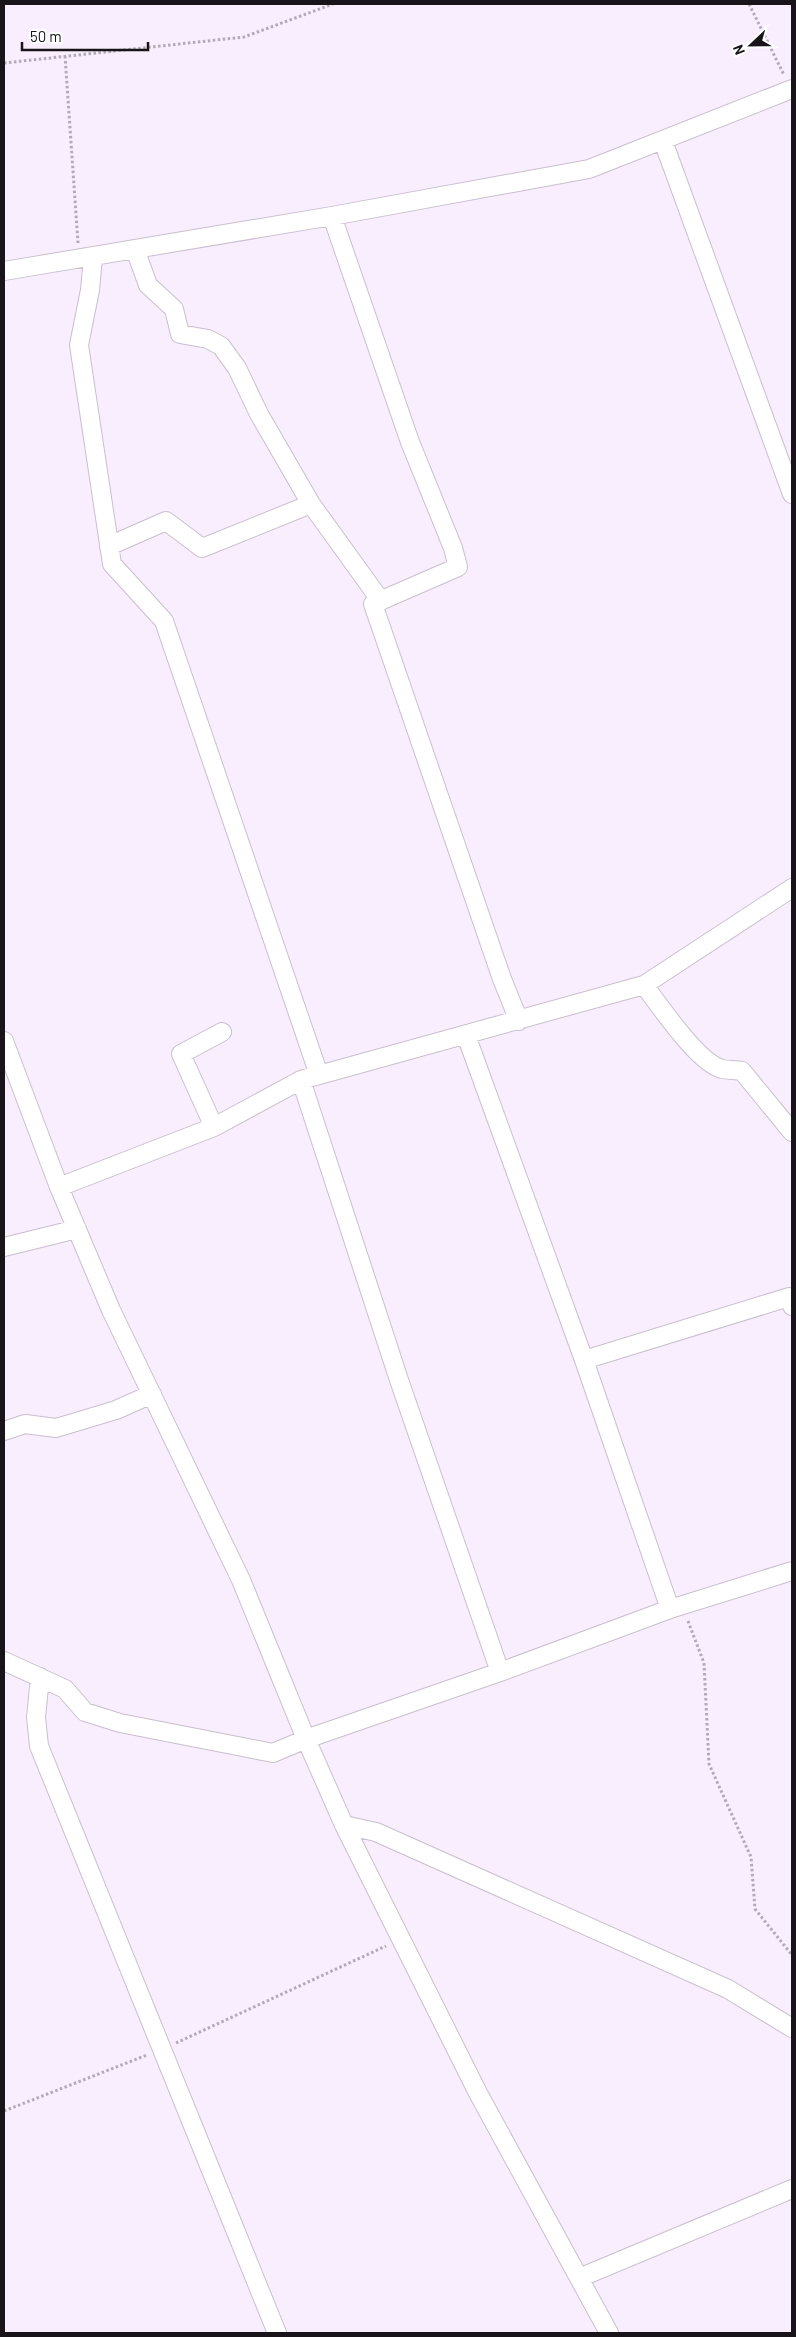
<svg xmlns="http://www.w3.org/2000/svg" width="796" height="2337" viewBox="0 0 796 2337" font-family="Barlow,sans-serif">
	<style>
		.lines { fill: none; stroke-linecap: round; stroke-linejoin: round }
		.minor-casing { stroke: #c9bfcd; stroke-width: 20 }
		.path { stroke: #b2aab6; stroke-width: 3; stroke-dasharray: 2.5 2.5; stroke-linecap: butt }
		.minor { stroke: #fff; stroke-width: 18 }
	</style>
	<rect width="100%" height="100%" fill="#f8eefd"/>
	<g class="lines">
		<g class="minor-casing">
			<path id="minor" d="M 663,141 L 792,494
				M 332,216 L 410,442 L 453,548 L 458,567 L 373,604 L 502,979 L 519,1021
				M 135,249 L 148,285 L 174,309 L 180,334 L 208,339 L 221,346 L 237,368 L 259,414 L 311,504 L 381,601
				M 93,257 L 90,290 L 79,345 L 112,564 L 164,621 L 319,1075
				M 4,271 L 332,216 L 589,169 L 792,89
				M 109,546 L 166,521 L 202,548 L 311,504
				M 644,985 C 660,1006 698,1063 722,1069 C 728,1070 736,1070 742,1071 L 792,1132
				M 466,1035 L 584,1360 L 670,1609
				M 4,1041 L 59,1187 L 111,1310 L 241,1580 L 306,1739 L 344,1825 L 478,2093 L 609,2333
				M 214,1127 L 181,1054 L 222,1032
				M 59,1187 L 214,1127 L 301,1080
				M 4,1247 L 77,1229
				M 584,1360 L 789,1297 L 792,1306
				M 4,1431 L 25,1424 L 56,1428 L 116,1410 L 152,1394
				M 4,1661 L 65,1689 L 85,1712 L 120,1723 L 273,1753 L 306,1739 L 500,1672 L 670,1609 L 792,1571
				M 500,1672 L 399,1380 L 301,1080 L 644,985 L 792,888
				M 40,1677 L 36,1717 L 39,1746 L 277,2333
				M 344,1825 L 376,1832 L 728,1989 L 792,2028
				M 579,2278 L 792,2189"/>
		</g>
		<path class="path" d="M 749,4 L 784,75
			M 65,56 L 78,243
			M 4,63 L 244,37 L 333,4
			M 688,1621 L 704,1663 L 709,1764 L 751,1857 L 755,1909 L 792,1955
			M 176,2043 L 386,1946
			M 4,2111 L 147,2055"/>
		<use href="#minor" class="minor"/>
	</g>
	<rect width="796" height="2337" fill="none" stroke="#181419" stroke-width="10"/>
	<g transform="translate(751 45) rotate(248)" stroke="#ffffff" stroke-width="4" paint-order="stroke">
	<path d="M0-4L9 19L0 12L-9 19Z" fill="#181419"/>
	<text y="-8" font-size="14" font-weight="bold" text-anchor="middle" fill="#181419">N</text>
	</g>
	<path d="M22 42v8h126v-8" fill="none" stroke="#181419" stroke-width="2.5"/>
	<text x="30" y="42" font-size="15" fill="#181419" stroke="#ffffff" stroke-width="4" paint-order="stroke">50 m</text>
</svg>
